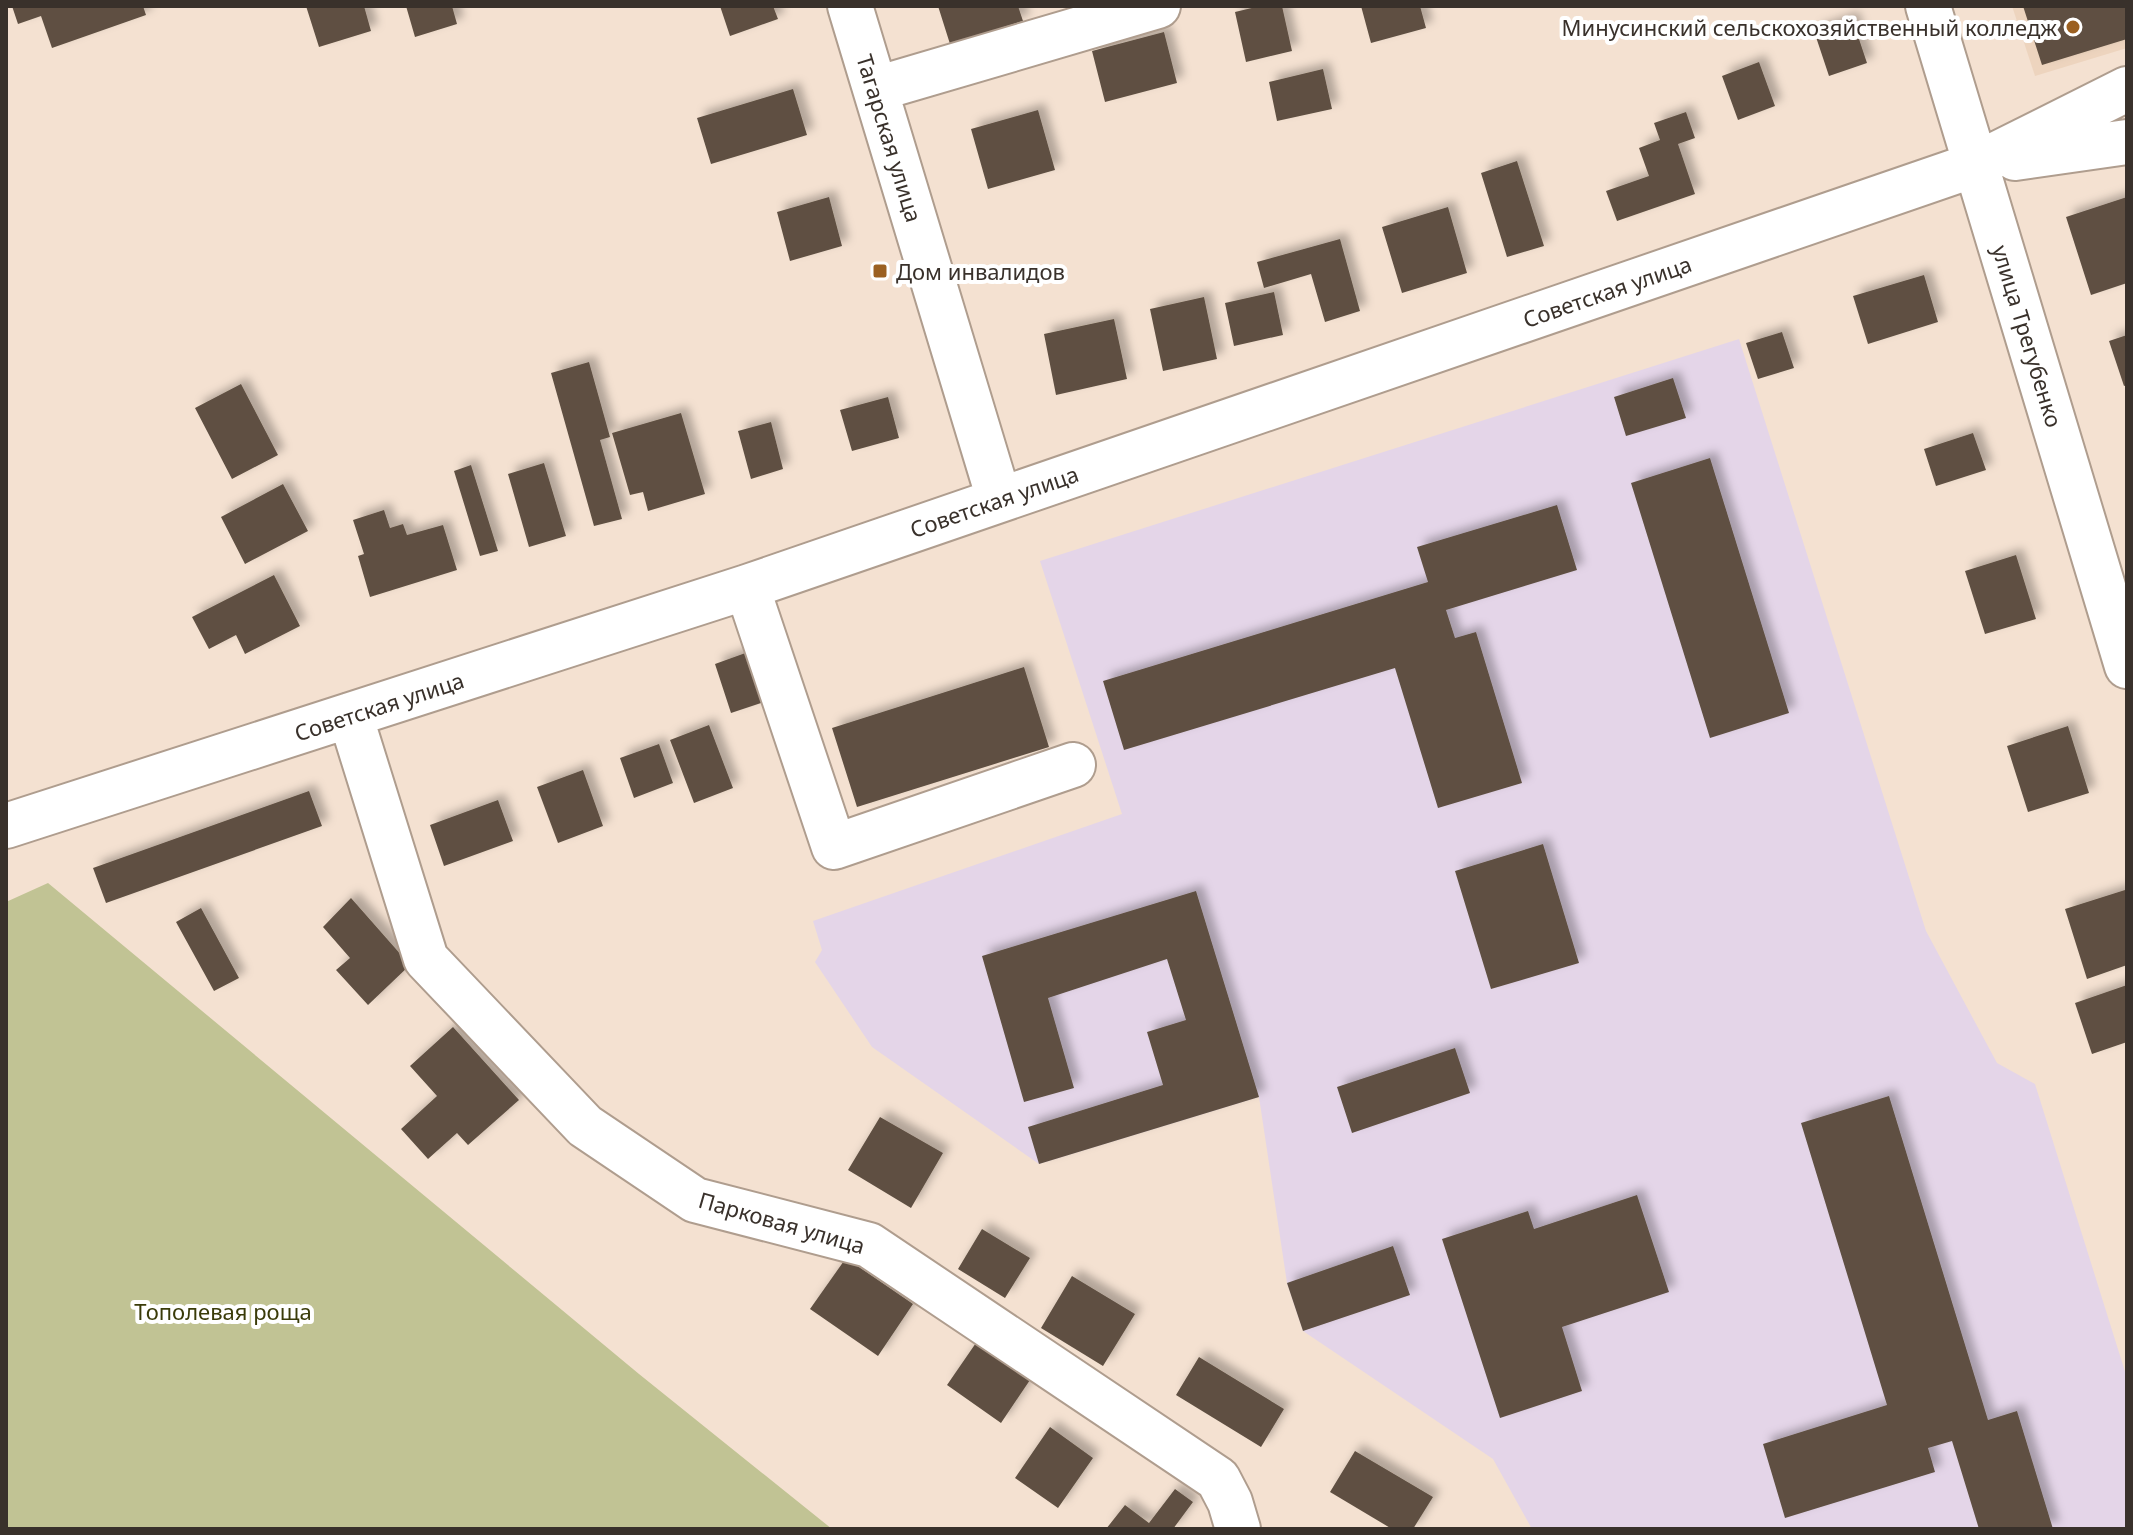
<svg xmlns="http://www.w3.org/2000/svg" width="2133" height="1535" viewBox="0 0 2133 1535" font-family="'Noto Sans',sans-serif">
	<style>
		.built { fill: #edd4be }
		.medical { fill: #e4d5e8 }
		.green { fill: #c1c394 }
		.building { fill: #5f5042; filter: url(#shadow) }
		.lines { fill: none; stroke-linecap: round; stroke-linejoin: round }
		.minor-casing { stroke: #af9d8e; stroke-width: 48 }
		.minor { stroke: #fff; stroke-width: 44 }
		.poi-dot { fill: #9b6021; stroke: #fff; stroke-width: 3 }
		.labels { text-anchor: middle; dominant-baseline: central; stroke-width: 8; stroke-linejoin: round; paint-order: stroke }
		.poi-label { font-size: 22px; fill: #39312b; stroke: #fff; text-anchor: end }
		.street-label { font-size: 22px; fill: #39312b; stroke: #fff }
		.park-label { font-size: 22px; fill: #3a3b09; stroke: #fff }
	</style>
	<defs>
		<filter id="shadow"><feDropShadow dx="7" dy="-7" stdDeviation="4" flood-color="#0004"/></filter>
	</defs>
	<rect width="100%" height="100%" fill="#f4e1d1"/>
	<path class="built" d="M 2012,6 L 2127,6 L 2127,48 L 2035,76 Z"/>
	<path class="medical" d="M 1739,339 L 1926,931 L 1997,1063 L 2035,1084 L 2127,1378 L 2127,1529 L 1532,1529 L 1493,1459 L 1303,1331 L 1287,1283 L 1259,1097 L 1039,1164 L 872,1047 L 815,962 L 822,950 L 813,921 L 1122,814 L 1040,561 Z"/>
	<path class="green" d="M 48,883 L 639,1374 L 832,1529 L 6,1529 L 6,902 Z"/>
	<path class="building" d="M 12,6 L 143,6 L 146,15 L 52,48 L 41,16 L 18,24 Z
		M 306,6 L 364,6 L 371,31 L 319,47 Z
		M 406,6 L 452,6 L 457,24 L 415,37 Z
		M 720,6 L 773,6 L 778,19 L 730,36 Z
		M 938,6 L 1018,6 L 1023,21 L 950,44 Z
		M 1260,6 L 1282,6 L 1292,51 L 1246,62 L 1235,12 Z
		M 1361,6 L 1420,6 L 1426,28 L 1371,43 Z
		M 2023,6 L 2127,6 L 2127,39 L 2042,65 Z
		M 1852,18 L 1867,63 L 1829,76 L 1814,31 Z
		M 1164,32 L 1177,83 L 1105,102 L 1092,51 Z
		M 1759,62 L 1775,106 L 1738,120 L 1722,76 Z
		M 1323,69 L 1332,109 L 1277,121 L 1269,82 Z
		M 793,89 L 807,135 L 711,164 L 697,118 Z
		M 1038,110 L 1055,170 L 988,189 L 971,129 Z
		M 1686,112 L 1695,138 L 1678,144 L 1695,194 L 1617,221 L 1606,191 L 1649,176 L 1639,148 L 1660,140 L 1654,123 Z
		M 1517,161 L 1544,246 L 1507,257 L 1481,173 Z
		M 829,197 L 842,246 L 790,261 L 777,212 Z
		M 2127,197 L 2127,283 L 2091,295 L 2066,217 Z
		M 1448,207 L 1467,273 L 1402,293 L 1382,227 Z
		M 1340,239 L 1360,311 L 1325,322 L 1311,274 L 1264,288 L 1257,262 Z
		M 1924,275 L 1938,322 L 1868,344 L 1853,296 Z
		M 1274,292 L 1283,335 L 1234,346 L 1225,303 Z
		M 1204,297 L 1217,359 L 1163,371 L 1150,309 Z
		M 1114,319 L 1127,379 L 1056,395 L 1044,334 Z
		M 1782,332 L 1794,368 L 1758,379 L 1746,343 Z
		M 2127,335 L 2127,385 L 2124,386 L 2109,341 Z
		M 589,362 L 610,437 L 600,440 L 622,519 L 594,526 L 551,373 Z
		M 1673,378 L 1686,418 L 1626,436 L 1614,397 Z
		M 241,384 L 278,455 L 232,479 L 195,408 Z
		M 888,397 L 899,438 L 852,451 L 840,410 Z
		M 681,413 L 705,494 L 648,511 L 643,492 L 630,495 L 612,433 Z
		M 771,422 L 783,469 L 751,479 L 738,431 Z
		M 1973,433 L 1986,470 L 1936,486 L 1924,449 Z
		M 1710,458 L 1789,713 L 1710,738 L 1631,483 Z
		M 544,463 L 566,536 L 529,547 L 508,474 Z
		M 471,465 L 498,551 L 480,556 L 454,471 Z
		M 283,484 L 308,531 L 245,564 L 221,517 Z
		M 1557,505 L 1577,570 L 1446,610 L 1455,638 L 1476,632 L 1522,783 L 1438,808 L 1395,668 L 1124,750 L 1103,681 L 1428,582 L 1417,547 Z
		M 384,510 L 390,528 L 403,524 L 407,535 L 443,525 L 457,570 L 370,597 L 358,556 L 364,554 L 353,520 Z
		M 2016,555 L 2036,619 L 1985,634 L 1965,571 Z
		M 274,575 L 300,626 L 245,654 L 236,635 L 209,649 L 192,617 Z
		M 762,647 L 779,697 L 731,713 L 715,664 Z
		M 1024,667 L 1049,747 L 857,807 L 832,728 Z
		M 709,725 L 733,788 L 694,803 L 670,740 Z
		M 2068,726 L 2089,793 L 2028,812 L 2007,746 Z
		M 659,744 L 673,783 L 634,798 L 620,758 Z
		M 583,770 L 603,826 L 558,843 L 537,787 Z
		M 309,791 L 322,826 L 106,903 L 93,868 Z
		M 498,800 L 513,841 L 444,866 L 430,825 Z
		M 1543,844 L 1579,963 L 1491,989 L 1455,871 Z
		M 2125,890 L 2127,965 L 2087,979 L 2065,909 Z
		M 1196,891 L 1259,1097 L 1039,1164 L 1028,1127 L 1163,1085 L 1147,1032 L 1186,1020 L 1167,959 L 1048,998 L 1074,1088 L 1024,1102 L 982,956 Z
		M 351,898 L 410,965 L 368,1005 L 336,970 L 350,958 L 323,927 Z
		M 201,908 L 239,978 L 214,991 L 176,922 Z
		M 2127,985 L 2127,1042 L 2092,1054 L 2075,1003 Z
		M 453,1027 L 519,1100 L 468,1145 L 457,1133 L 428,1159 L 401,1129 L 437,1096 L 410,1066 Z
		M 1455,1048 L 1470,1093 L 1352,1133 L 1337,1087 Z
		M 1889,1096 L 1988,1420 L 2017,1411 L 2053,1529 L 1979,1529 L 1952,1441 L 1928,1448 L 1935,1472 L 1785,1518 L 1763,1444 L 1887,1405 L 1801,1123 Z
		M 880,1117 L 943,1153 L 911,1208 L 848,1170 Z
		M 1637,1195 L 1669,1292 L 1562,1327 L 1582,1391 L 1500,1418 L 1442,1239 L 1528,1211 L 1534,1229 Z
		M 982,1229 L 1030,1258 L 1005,1298 L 958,1269 Z
		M 1393,1246 L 1410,1295 L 1303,1331 L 1287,1283 Z
		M 846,1258 L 913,1304 L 878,1356 L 810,1309 Z
		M 1072,1276 L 1135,1314 L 1103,1366 L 1041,1328 Z
		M 978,1340 L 1032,1377 L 1001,1423 L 947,1385 Z
		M 1199,1357 L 1284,1409 L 1261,1447 L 1176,1395 Z
		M 1050,1427 L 1093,1458 L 1058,1508 L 1015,1478 Z
		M 1355,1451 L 1433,1497 L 1413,1529 L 1392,1529 L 1330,1492 Z
		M 1175,1489 L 1193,1502 L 1173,1529 L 1106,1529 L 1125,1505 L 1149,1523 Z"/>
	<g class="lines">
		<g class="minor-casing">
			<path id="minor" d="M 850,6 L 999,499
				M 1928,6 L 2127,666
				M 876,89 L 1158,6
				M 2015,158 L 2127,142
				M 747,587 L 834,847 L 1073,765
				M 350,715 L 426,959 L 585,1126 L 695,1200 L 869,1245 L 1218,1479 L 1230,1502 L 1238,1529
				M 6,826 L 747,587 L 1977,164 L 2127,89"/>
		</g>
		<use href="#minor" class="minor"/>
	</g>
	<g class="poi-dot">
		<circle cx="2073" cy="27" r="8"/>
		<rect x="872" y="263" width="16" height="16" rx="4"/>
	</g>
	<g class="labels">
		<g class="poi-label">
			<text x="2057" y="27">Минусинский сельскохозяйственный колледж</text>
			<text x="896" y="271" text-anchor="start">Дом инвалидов</text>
		</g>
		<g class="street-label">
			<text transform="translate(890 138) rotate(73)">Тагарская улица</text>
			<text transform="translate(1607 291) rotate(-19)">Советская улица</text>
			<text transform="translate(2028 336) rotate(73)">улица Трегубенко</text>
			<text transform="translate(994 501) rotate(-19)">Советская улица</text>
			<text transform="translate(379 706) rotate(-18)">Советская улица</text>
			<text transform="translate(782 1222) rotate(16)">Парковая улица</text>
		</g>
		<g class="park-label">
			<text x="223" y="1311">Тополевая роща</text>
		</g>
	</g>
	<rect width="2133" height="1535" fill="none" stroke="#39312b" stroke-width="16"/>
</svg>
